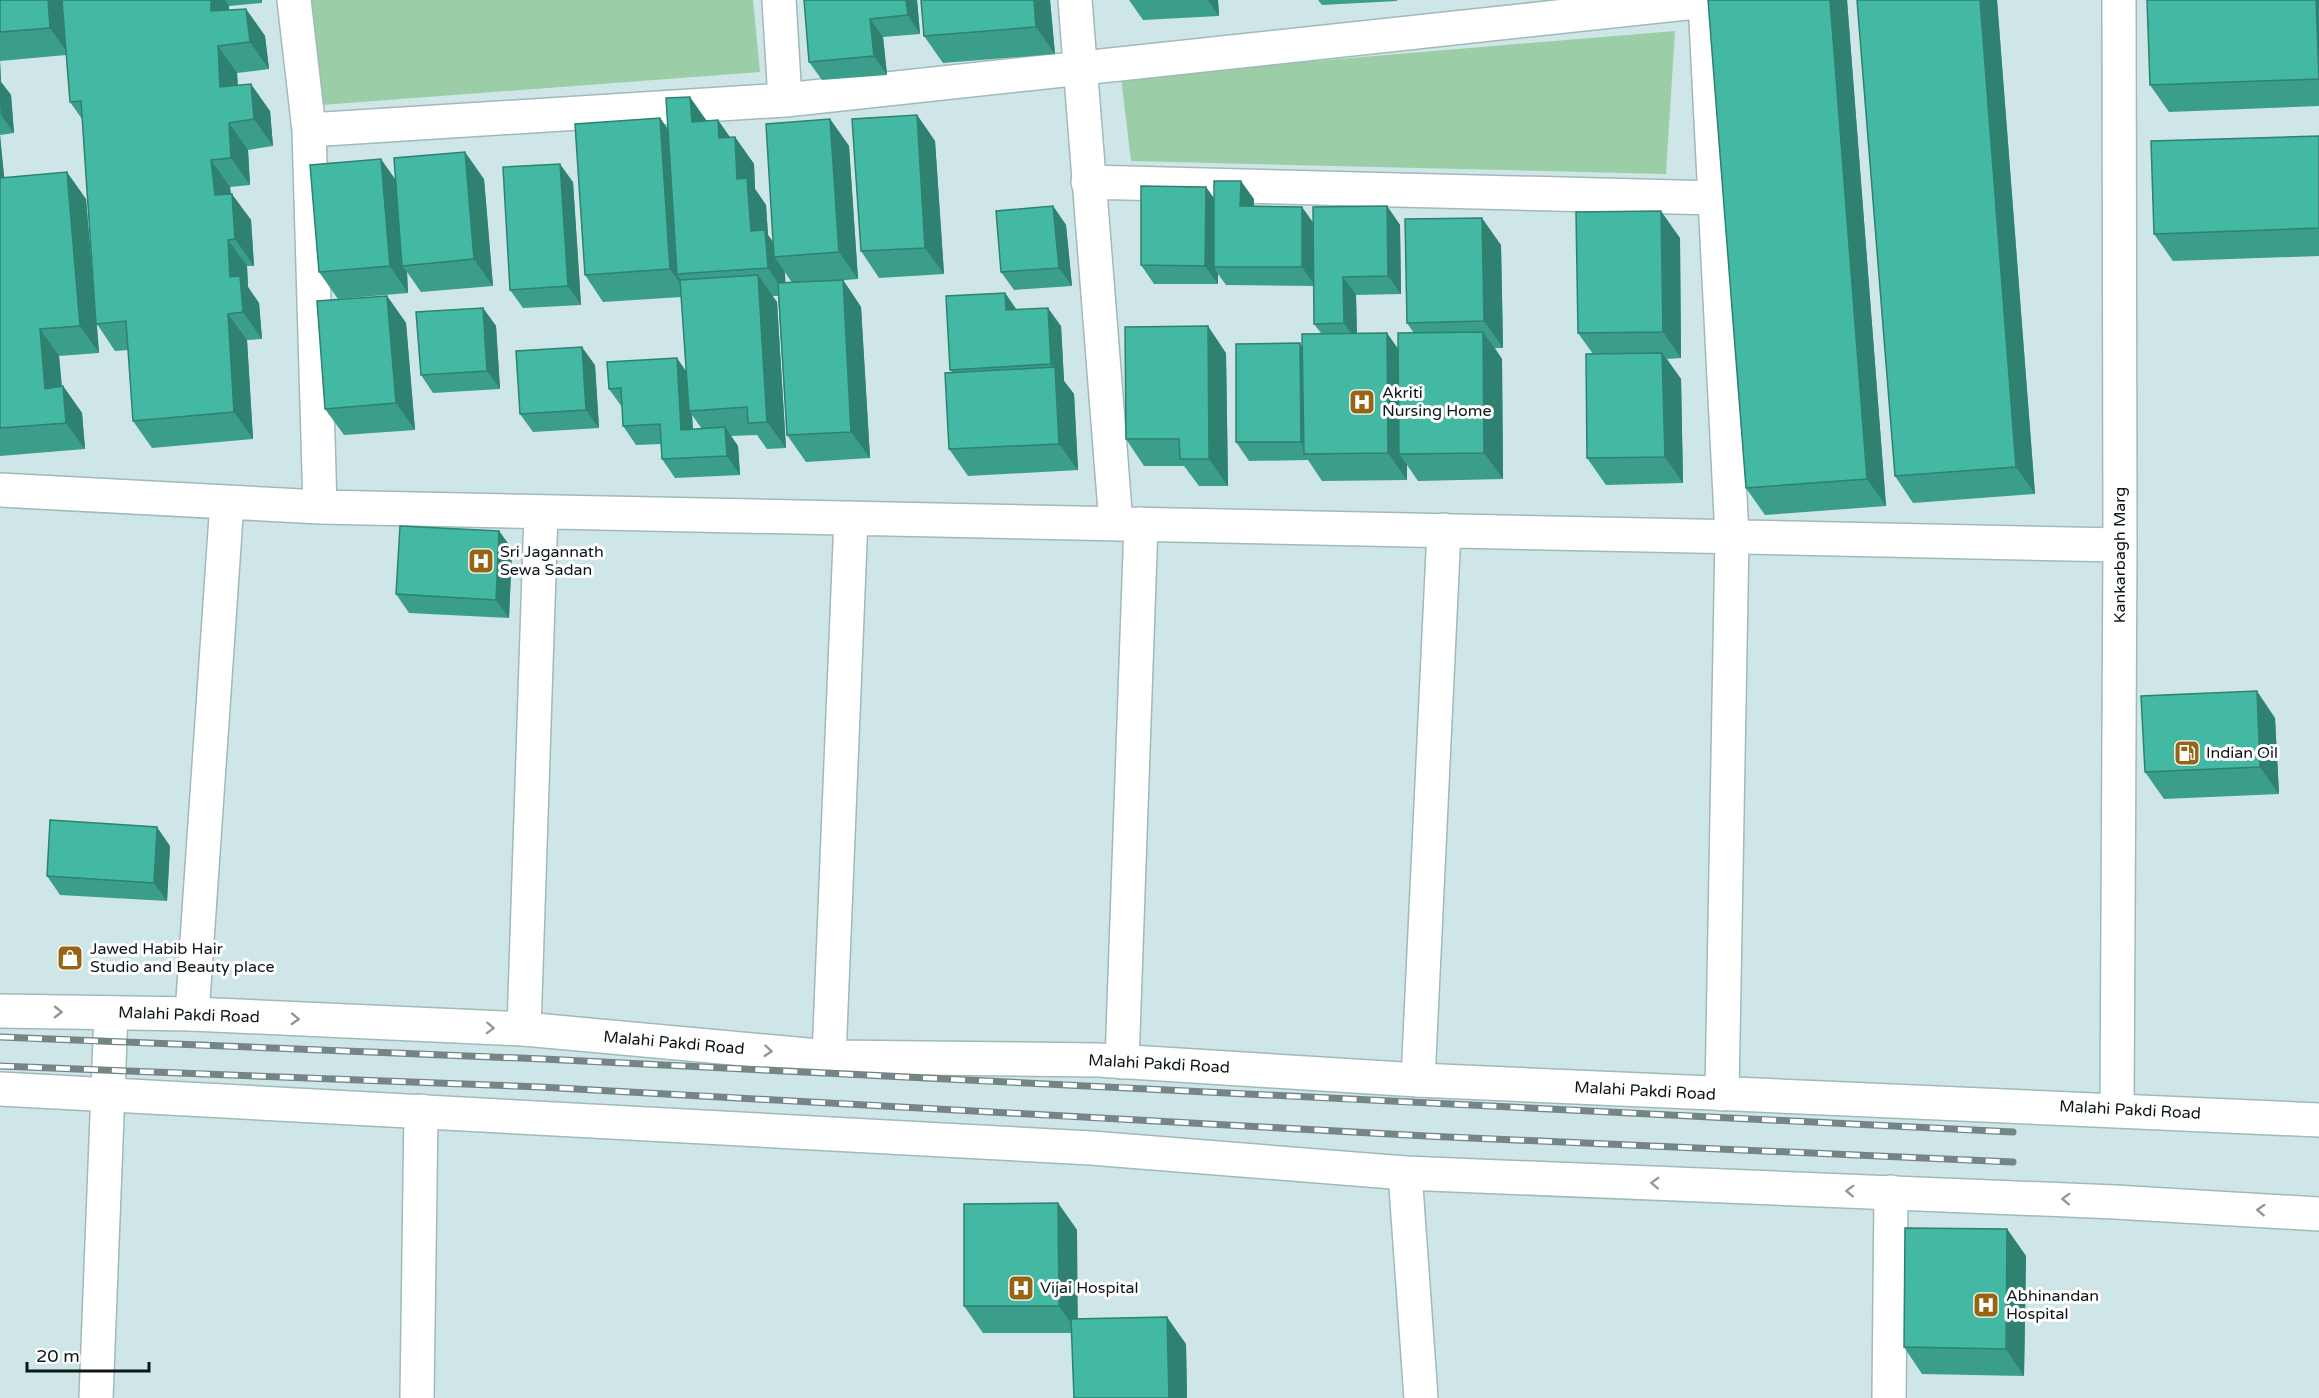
<svg xmlns="http://www.w3.org/2000/svg" width="2319" height="1398" viewBox="0 0 2319 1398" font-family="'Varela Round',sans-serif">
	<style>
		.green { fill: #9bcda6 }
		.lines { fill: none; stroke-linecap: round; stroke-linejoin: round }
		.street-casing { stroke: #a2b9bb; stroke-width: 36 }
		.secondary-casing { stroke: #a2b9bb; stroke-width: 36 }
		.street { stroke: #fff; stroke-width: 33 }
		.secondary { stroke: #fff; stroke-width: 33 }
		.rail-casing { stroke: #748586; stroke-width: 7 }
		.rail { stroke: #fff; stroke-width: 4.5; stroke-dasharray: 14; stroke-linecap: butt }
		.wall { fill: #3a9e8b; fill-rule: evenodd }
		.shaded-wall { fill: #2f8171 }
		.building { fill: #43b8a2; stroke: #2f8171; stroke-width: 1.5 }
		.oneway { stroke: #929697 }
		.labels { text-anchor: middle; dominant-baseline: central; stroke-width: 6; stroke-linejoin: round; paint-order: stroke }
		.poi-label { font-size: 16px; fill: #0d1617; stroke: #fff; text-anchor: start }
		.street-label { font-size: 16px; fill: #0d1617; stroke: #fff }
	</style>
	<rect width="100%" height="100%" fill="#cee6e8"/>
	<path class="green" d="M 309,0 L 753,0 L 760,72 L 321,105 Z
		M 1675,31 L 1666,174 L 1131,161 L 1121,77 Z"/>
	<g class="lines">
		<g class="street-casing">
			<path id="street" d="M 294,0 L 309,130 L 785,100 L 779,0
				M 1075,0 L 1116,524
				M 785,100 L 1705,1 L 1732,536 L 1722,1094
				M 309,130 L 320,507
				M 1088,182 L 1715,198
				M 0,490 L 320,507 L 2120,545
				M 192,1014 L 227,502
				M 524,1029 L 541,512
				M 829,1057 L 851,518
				M 1122,1062 L 1141,524
				M 1418,1080 L 1444,530
				M 2117,1109 L 2120,545 L 2119,0
				M 1405,1173 L 1421,1398
				M 96,1398 L 111,1013
				M 417,1398 L 421,1111
				M 1889,1398 L 1891,1192"/>
		</g>
		<g class="secondary-casing">
			<path id="secondary" d="M 0,1011 L 192,1014 L 524,1029 L 829,1057 L 1098,1060 L 1418,1080 L 2319,1120
				M 0,1089 L 1091,1148 L 1405,1173 L 2115,1202 L 2319,1214"/>
		</g>
		<use href="#street" class="street"/>
		<use href="#secondary" class="secondary"/>
		<g class="rail-casing">
			<path id="rail" d="M 0,1037 L 543,1059 L 2013,1132
				M 0,1066 L 540,1087 L 1426,1136 L 2013,1162"/>
		</g>
		<use href="#rail" class="rail"/>
	</g>
	<path class="wall" d="M 0,0 L 262,0 L 262,3 L 229,6 L 229,10 L 246,9 L 265,36 L 269,69 L 237,73 L 238,85 L 270,111 L 273,146 L 248,150 L 250,185 L 230,187 L 231,194 L 251,220 L 254,266 L 247,266 L 248,287 L 259,303 L 262,339 L 247,340 L 253,439 L 152,448 L 133,421 L 128,350 L 115,351 L 97,324 L 99,353 L 59,356 L 62,386 L 63,386 L 82,413 L 85,449 L 0,456 ZM 66,55 L 70,102 L 82,119 L 95,306 L 86,199 L 4,178 L 0,135 L 14,133 L 11,95 L 1,82 L 0,61 Z
		M 804,0 L 917,0 L 920,34 L 883,37 L 887,75 L 822,80 L 809,62 Z
		M 921,0 L 1050,0 L 1055,54 L 943,63 L 924,36 Z
		M 1129,0 L 1218,0 L 1219,16 L 1143,20 Z
		M 1318,0 L 1397,0 L 1397,1 L 1322,5 Z
		M 1708,0 L 1847,0 L 1886,506 L 1765,515 L 1746,488 Z
		M 1857,0 L 1997,0 L 2035,494 L 1913,503 L 1895,476 Z
		M 2319,0 L 2319,106 L 2169,112 L 2150,85 Z
		M 917,115 L 935,141 L 944,274 L 879,278 L 861,251 Z
		M 660,118 L 668,129 L 707,121 L 718,120 L 730,137 L 735,137 L 754,164 L 755,189 L 766,205 L 768,235 L 773,242 L 830,119 L 849,146 L 858,279 L 834,281 L 843,280 L 861,307 L 870,458 L 806,462 L 787,435 L 778,296 L 772,296 L 777,302 L 786,448 L 767,449 L 757,435 L 731,436 L 738,446 L 740,475 L 675,478 L 662,459 L 661,444 L 636,445 L 623,426 L 622,407 L 609,389 L 686,371 L 681,297 L 603,302 L 585,275 ZM 785,272 L 792,283 L 785,283 ZM 692,415 L 702,429 L 693,429 Z
		M 2319,136 L 2319,256 L 2173,261 L 2154,234 Z
		M 484,179 L 493,286 L 421,292 L 407,272 L 408,293 L 338,299 L 319,272 L 396,180 Z
		M 573,182 L 581,305 L 523,308 L 510,290 Z
		M 1206,187 L 1214,199 L 1254,199 L 1253,206 L 1313,223 L 1387,206 L 1400,225 L 1401,294 L 1356,295 L 1357,333 L 1398,348 L 1414,333 L 1407,323 L 1501,245 L 1503,348 L 1495,348 L 1502,359 L 1503,479 L 1418,481 L 1407,465 L 1407,480 L 1322,481 L 1308,460 L 1249,461 L 1236,442 L 1302,346 L 1321,333 L 1314,324 L 1314,286 L 1226,285 L 1218,274 L 1218,284 L 1154,284 L 1141,265 Z
		M 1053,206 L 1066,225 L 1072,286 L 1014,290 L 1001,272 Z
		M 1680,238 L 1681,358 L 1667,359 L 1681,379 L 1683,483 L 1606,485 L 1587,458 L 1593,354 L 1578,333 Z
		M 1005,293 L 1017,310 L 1061,326 L 1064,381 L 1074,394 L 1078,470 L 968,476 L 949,449 L 952,372 L 950,370 Z
		M 387,296 L 406,323 L 415,430 L 344,435 L 325,409 Z
		M 483,308 L 496,326 L 500,389 L 433,393 L 421,375 Z
		M 1226,353 L 1228,486 L 1199,486 L 1184,466 L 1144,466 L 1126,439 Z
		M 595,365 L 599,428 L 533,432 L 520,414 Z
		M 499,531 L 512,549 L 509,618 L 409,613 L 396,594 Z
		M 2275,718 L 2279,794 L 2164,799 L 2145,772 Z
		M 170,846 L 167,901 L 60,895 L 47,876 Z
		M 1058,1203 L 1077,1230 L 1077,1319 L 1186,1344 L 1187,1398 L 1074,1398 L 1072,1333 L 983,1333 L 964,1306 Z
		M 2007,1229 L 2026,1256 L 2024,1376 L 1922,1374 L 1904,1347 Z"/>
	<path class="shaded-wall" d="M 48,0 L 66,0 L 69,55 L 50,28 Z
		M 211,0 L 225,0 L 229,6 L 230,38 L 211,11 Z
		M 906,0 L 917,0 L 920,34 L 908,15 Z
		M 1034,0 L 1050,0 L 1055,54 L 1036,27 Z
		M 1208,0 L 1218,0 L 1219,16 Z
		M 1830,0 L 1847,0 L 1886,506 L 1867,479 Z
		M 1980,0 L 1997,0 L 2035,494 L 2016,467 Z
		M 2316,0 L 2319,0 L 2319,80 L 2319,79 Z
		M 246,9 L 265,36 L 269,69 L 250,42 Z
		M 870,19 L 883,37 L 887,75 L 874,56 Z
		M 218,46 L 237,73 L 239,114 L 220,87 Z
		M 0,61 L 1,82 L 11,95 L 14,133 L 1,115 L 0,103 Z
		M 251,84 L 270,111 L 273,146 L 254,119 Z
		M 690,97 L 709,124 L 692,122 Z
		M 917,115 L 935,141 L 944,274 L 925,248 Z
		M 660,118 L 679,145 L 677,274 L 688,290 L 689,296 L 670,269 Z
		M 830,119 L 849,146 L 858,279 L 839,252 Z
		M 718,120 L 735,145 L 735,137 L 754,164 L 755,189 L 766,205 L 768,235 L 783,256 L 774,257 L 785,272 L 786,295 L 768,268 L 751,231 L 737,179 L 719,138 Z
		M 229,123 L 248,150 L 250,185 L 231,158 Z
		M 0,134 L 0,135 L 7,206 L 0,197 Z
		M 465,152 L 484,179 L 493,286 L 474,259 Z
		M 381,159 L 400,186 L 402,266 L 407,272 L 408,293 L 390,266 Z
		M 211,160 L 230,187 L 234,222 L 215,195 Z
		M 560,164 L 573,182 L 581,305 L 568,286 Z
		M 67,172 L 86,199 L 99,353 L 80,326 Z
		M 1241,181 L 1254,199 L 1253,225 L 1240,206 Z
		M 1206,187 L 1219,205 L 1214,267 L 1218,274 L 1218,284 L 1205,266 Z
		M 232,194 L 251,220 L 254,266 L 235,239 Z
		M 1053,206 L 1066,225 L 1072,286 L 1059,268 Z
		M 1387,206 L 1400,225 L 1401,294 L 1388,276 Z
		M 1302,207 L 1315,225 L 1315,286 L 1302,267 Z
		M 1661,211 L 1680,238 L 1681,358 L 1663,332 Z
		M 1482,218 L 1501,245 L 1503,348 L 1484,321 Z
		M 228,240 L 247,266 L 248,287 L 259,303 L 262,339 L 243,312 L 230,277 Z
		M 758,275 L 777,302 L 786,448 L 767,422 Z
		M 1343,277 L 1356,295 L 1357,342 L 1344,323 Z
		M 843,280 L 861,307 L 870,458 L 851,432 Z
		M 1005,293 L 1018,312 L 1006,310 Z
		M 387,296 L 406,323 L 415,430 L 396,403 Z
		M 483,308 L 496,326 L 500,389 L 487,371 Z
		M 1048,308 L 1061,326 L 1064,381 L 1074,394 L 1078,470 L 1059,444 L 1055,369 L 1051,364 Z
		M 228,314 L 247,340 L 253,439 L 234,412 Z
		M 1208,326 L 1226,353 L 1228,486 L 1209,459 Z
		M 40,329 L 59,356 L 64,416 L 45,389 Z
		M 1483,332 L 1502,359 L 1503,479 L 1484,453 Z
		M 1387,333 L 1406,360 L 1399,454 L 1407,465 L 1407,480 L 1388,453 Z
		M 1300,343 L 1313,362 L 1310,454 L 1301,442 Z
		M 582,347 L 595,365 L 599,428 L 586,410 Z
		M 1662,353 L 1681,379 L 1683,483 L 1665,457 Z
		M 677,358 L 690,377 L 689,411 L 692,415 L 694,449 L 681,430 Z
		M 63,386 L 82,413 L 85,449 L 66,423 Z
		M 725,427 L 738,446 L 740,475 L 727,456 Z
		M 499,531 L 512,549 L 509,618 L 496,600 Z
		M 2257,691 L 2275,718 L 2279,794 L 2260,767 Z
		M 157,827 L 170,846 L 167,901 L 154,883 Z
		M 1058,1203 L 1077,1230 L 1078,1333 L 1059,1306 Z
		M 2007,1229 L 2026,1256 L 2024,1376 L 2006,1349 Z
		M 1167,1317 L 1186,1344 L 1187,1398 L 1169,1398 Z"/>
	<path class="building" d="M 0,0 L 48,0 L 50,28 L 0,32 Z
		M 62,0 L 211,0 L 211,11 L 246,9 L 250,42 L 218,46 L 220,87 L 251,84 L 254,119 L 229,123 L 231,158 L 211,160 L 215,195 L 232,194 L 235,239 L 228,240 L 230,277 L 240,276 L 243,312 L 228,314 L 234,412 L 133,421 L 126,321 L 96,324 L 81,101 L 70,102 Z
		M 804,0 L 906,0 L 908,15 L 870,19 L 874,56 L 809,62 Z
		M 921,0 L 1034,0 L 1036,27 L 924,36 Z
		M 1708,0 L 1830,0 L 1867,479 L 1746,488 Z
		M 1857,0 L 1980,0 L 2016,467 L 1895,476 Z
		M 2147,0 L 2316,0 L 2319,79 L 2150,85 Z
		M 690,97 L 692,122 L 718,120 L 719,138 L 735,137 L 737,179 L 747,178 L 751,231 L 765,230 L 768,268 L 677,274 L 666,98 Z
		M 917,115 L 925,248 L 861,251 L 852,119 Z
		M 660,118 L 670,269 L 585,275 L 575,124 Z
		M 830,119 L 839,252 L 774,257 L 766,124 Z
		M 2319,136 L 2319,228 L 2154,234 L 2151,141 Z
		M 465,152 L 474,259 L 402,266 L 394,158 Z
		M 381,159 L 390,266 L 319,272 L 310,165 Z
		M 560,164 L 568,286 L 510,290 L 503,167 Z
		M 67,172 L 80,326 L 40,329 L 45,389 L 63,386 L 66,423 L 0,428 L 0,178 Z
		M 1214,181 L 1241,181 L 1240,206 L 1302,207 L 1302,267 L 1214,267 Z
		M 1141,186 L 1206,187 L 1205,266 L 1141,265 Z
		M 1053,206 L 1059,268 L 1001,272 L 996,211 Z
		M 1387,206 L 1388,276 L 1343,277 L 1344,323 L 1314,324 L 1313,207 Z
		M 1661,211 L 1663,332 L 1578,333 L 1576,212 Z
		M 1482,218 L 1484,321 L 1407,323 L 1405,219 Z
		M 758,275 L 767,422 L 748,423 L 747,407 L 689,411 L 680,280 Z
		M 843,280 L 851,432 L 787,435 L 778,283 Z
		M 1005,293 L 1006,310 L 1048,308 L 1051,364 L 950,370 L 946,296 Z
		M 387,296 L 396,403 L 325,409 L 317,301 Z
		M 483,308 L 487,371 L 421,375 L 416,312 Z
		M 1208,326 L 1209,459 L 1180,459 L 1179,439 L 1126,439 L 1125,327 Z
		M 1483,332 L 1484,453 L 1399,454 L 1398,333 Z
		M 1387,333 L 1388,453 L 1304,454 L 1302,334 Z
		M 1300,343 L 1301,442 L 1236,442 L 1236,344 Z
		M 582,347 L 586,410 L 520,414 L 516,351 Z
		M 1662,353 L 1665,457 L 1587,458 L 1586,354 Z
		M 677,358 L 681,430 L 725,427 L 727,456 L 662,459 L 660,424 L 623,426 L 621,388 L 609,389 L 607,362 Z
		M 1055,367 L 1059,444 L 949,449 L 945,373 Z
		M 400,526 L 499,531 L 496,600 L 396,594 Z
		M 2257,691 L 2260,767 L 2145,772 L 2141,696 Z
		M 50,820 L 157,827 L 154,883 L 47,876 Z
		M 1058,1203 L 1059,1306 L 964,1306 L 964,1204 Z
		M 1905,1228 L 2007,1229 L 2006,1349 L 1904,1347 Z
		M 1167,1317 L 1169,1398 L 1074,1398 L 1071,1319 Z"/>
	<defs><path id="oneway-chevron" d="M-2-3.5L2.5 0L-2 3.5" fill="none" stroke-width="1.6" stroke-linecap="round" stroke-linejoin="round" transform="scale(1.5)"/></defs>
	<g class="oneway">
		<use href="#oneway-chevron" transform="translate(58 1012) rotate(1)"/>
		<use href="#oneway-chevron" transform="translate(295 1019) rotate(3)"/>
		<use href="#oneway-chevron" transform="translate(490 1028) rotate(2)"/>
		<use href="#oneway-chevron" transform="translate(768 1051) rotate(5)"/>
		<use href="#oneway-chevron" transform="translate(1655 1183) rotate(-178)"/>
		<use href="#oneway-chevron" transform="translate(1850 1191) rotate(-178)"/>
		<use href="#oneway-chevron" transform="translate(2066 1199) rotate(-178)"/>
		<use href="#oneway-chevron" transform="translate(2261 1210) rotate(-177)"/>
	</g>
	<defs>
		<g id="hospital-square" transform="scale(1.35)"><rect x="-9" y="-9" width="18" height="18" rx="4" fill="#956415" stroke="#fff"/><path d="M-5-5h3v3.5h4V-5h3V5h-3V1.5h-4V5h-3Z" fill="#fff"/></g>
		<g id="fuel-square" transform="scale(1.35)"><rect x="-9" y="-9" width="18" height="18" rx="4" fill="#956415" stroke="#fff"/><path d="M-5.5-6h7V0h2V4h1.3V-2.5L3-4.5l.8-.8L6-3V5H2.5V1h-1V6h-7ZM-4.2-4.7v3.2H.2V-4.7Z" fill="#fff"/></g>
		<g id="shop-square" transform="scale(1.35)"><rect x="-9" y="-9" width="18" height="18" rx="4" fill="#956415" stroke="#fff"/><path d="M-5-2.5h2.3a2.7 3.5 0 0 1 5.4 0H5L5.5 6h-11ZM-1.5-2.5h3a1.5 2.3 0 0 0-3 0Z" fill="#fff"/></g>
	</defs>
	<g fill-rule="evenodd">
		<use href="#hospital-square" x="1362" y="402"/>
		<use href="#hospital-square" x="481" y="561"/>
		<use href="#fuel-square" x="2187" y="753"/>
		<use href="#shop-square" x="70" y="958"/>
		<use href="#hospital-square" x="1021" y="1288"/>
		<use href="#hospital-square" x="1986" y="1305"/>
	</g>
	<g class="labels">
		<g class="poi-label">
			<text x="1382" y="393">Akriti<tspan x="1382" dy="18">Nursing Home</tspan></text>
			<text x="500" y="552">Sri Jagannath<tspan x="500" dy="18">Sewa Sadan</tspan></text>
			<text x="2206" y="753">Indian Oil</text>
			<text x="90" y="949">Jawed Habib Hair<tspan x="90" dy="18">Studio and Beauty place</tspan></text>
			<text x="1040" y="1288">Vijai Hospital</text>
			<text x="2006" y="1296">Abhinandan<tspan x="2006" dy="18">Hospital</tspan></text>
		</g>
		<g class="street-label">
			<text transform="translate(2120 555) rotate(-90)">Kankarbagh Marg</text>
			<text transform="translate(189 1015) rotate(2)">Malahi Pakdi Road</text>
			<text transform="translate(674 1043) rotate(5)">Malahi Pakdi Road</text>
			<text transform="translate(1159 1064) rotate(3)">Malahi Pakdi Road</text>
			<text transform="translate(1645 1091) rotate(3)">Malahi Pakdi Road</text>
			<text transform="translate(2130 1110) rotate(3)">Malahi Pakdi Road</text>
		</g>
	</g>
	<path d="M27 1362v9h122v-9" fill="none" stroke="#0d1617" stroke-width="3"/>
	<text x="36" y="1362" font-size="18" fill="#0d1617" stroke="#ffffff" stroke-width="4.5" paint-order="stroke">20 m</text>
</svg>
